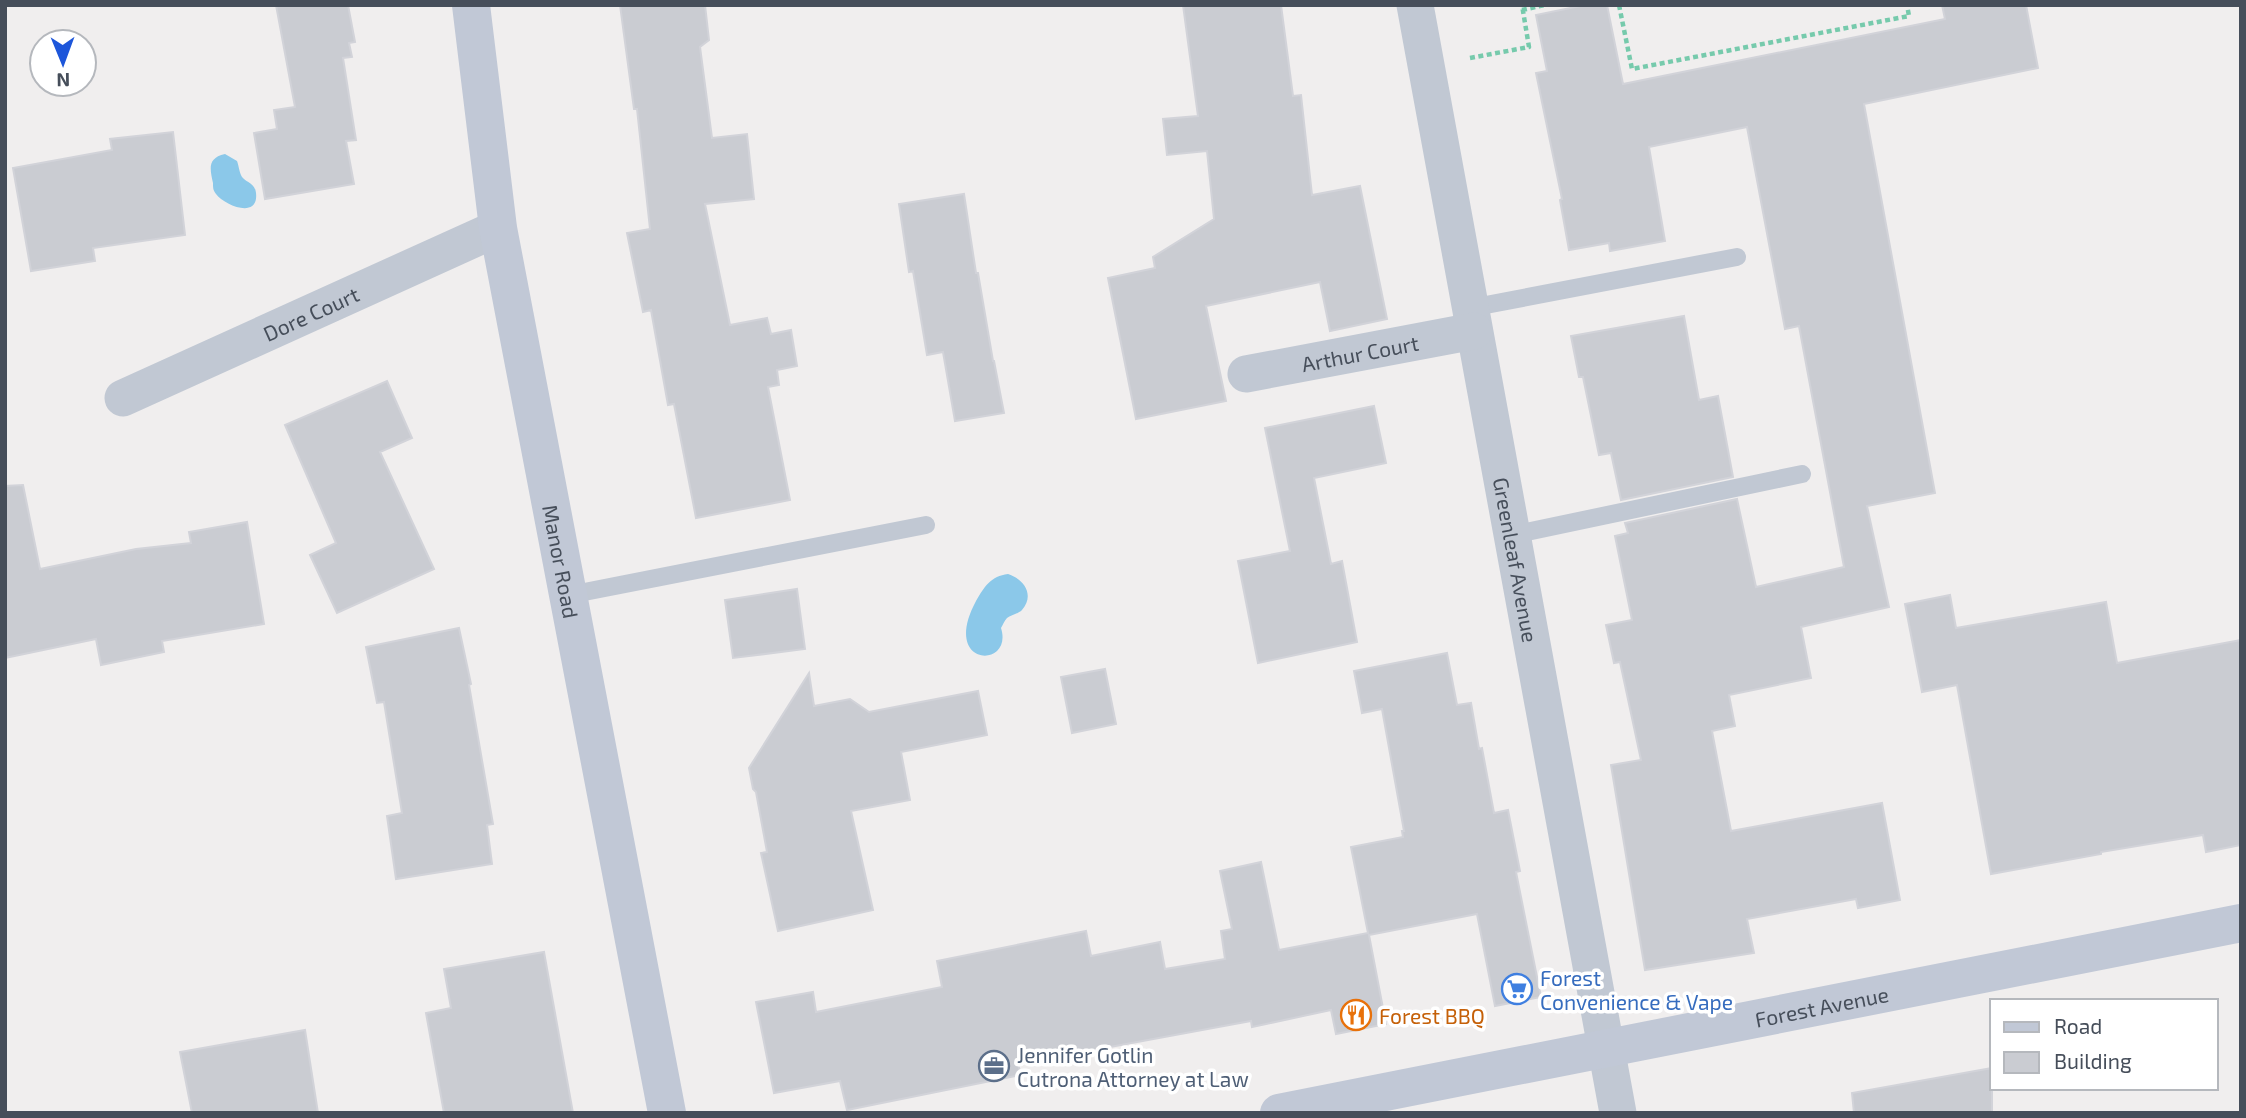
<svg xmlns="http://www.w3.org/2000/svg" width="2246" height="1118" viewBox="0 0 2246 1118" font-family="'Exo 2',sans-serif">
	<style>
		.water { fill: #8bc8e9 }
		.building { fill: #caccd2; stroke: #d2d3d9; stroke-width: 2 }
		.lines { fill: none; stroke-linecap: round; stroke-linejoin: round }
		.path { stroke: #76caac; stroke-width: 4.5; stroke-dasharray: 5 3.5; stroke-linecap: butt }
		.lane { stroke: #c1c8d3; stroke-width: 18 }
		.street { stroke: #c1c8d3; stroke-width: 37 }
		.secondary { stroke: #c1c8d6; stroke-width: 38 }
		.labels { text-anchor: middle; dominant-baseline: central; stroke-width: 7; stroke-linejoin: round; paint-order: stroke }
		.street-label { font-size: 21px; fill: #464e5a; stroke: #fff }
		.shop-label { font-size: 21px; fill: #366cbe; stroke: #fff; text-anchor: start }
		.food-label { font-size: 21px; fill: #c56008; stroke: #fff; text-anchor: start }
		.service-label { font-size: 21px; fill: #4e5e75; stroke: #fff; text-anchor: start }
	</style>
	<rect width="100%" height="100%" fill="#f0eeee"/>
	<path class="water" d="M 225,154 L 237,161 C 239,166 239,172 242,177 C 247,183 255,183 256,193 C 259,220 224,205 216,194 C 213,190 213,188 213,183 C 210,169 207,158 225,154 Z
		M 1008,574 C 1024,579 1035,595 1022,610 C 1018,614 1011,615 1007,618 C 1004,621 1003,625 1001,628 C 1014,669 940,668 976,601 C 984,587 991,576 1008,574 Z"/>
	<path class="building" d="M 276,5 L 348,5 L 355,42 L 349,43 L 352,57 L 343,58 L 356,140 L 346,141 L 354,184 L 265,199 L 254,133 L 277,129 L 274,110 L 295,107 Z
		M 620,5 L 705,5 L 709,40 L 700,47 L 712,138 L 747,134 L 754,199 L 705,204 L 730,325 L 767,318 L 771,334 L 791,330 L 797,366 L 777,370 L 779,385 L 768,387 L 790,500 L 696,518 L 674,404 L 668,405 L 651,310 L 643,312 L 627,233 L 650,229 L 637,109 L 634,109 Z
		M 1183,5 L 1281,5 L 1293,96 L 1301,95 L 1312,195 L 1360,186 L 1387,319 L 1330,331 L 1320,282 L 1206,306 L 1226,401 L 1136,419 L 1108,278 L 1155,268 L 1153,257 L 1214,219 L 1207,151 L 1167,155 L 1163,119 L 1198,116 Z
		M 1585,5 L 1607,5 L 1623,84 L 1945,19 L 1942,5 L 2026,5 L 2038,68 L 1864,104 L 1935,493 L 1867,506 L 1889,607 L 1801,627 L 1811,678 L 1729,695 L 1735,726 L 1712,731 L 1731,831 L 1882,803 L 1900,900 L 1858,908 L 1856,899 L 1747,919 L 1754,953 L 1645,970 L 1611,765 L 1641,760 L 1620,662 L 1614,663 L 1606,625 L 1632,620 L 1615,536 L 1628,533 L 1625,523 L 1737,499 L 1756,587 L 1844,567 L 1799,326 L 1785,329 L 1747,127 L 1649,147 L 1665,241 L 1610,251 L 1609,243 L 1569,250 L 1560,200 L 1562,199 L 1536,73 L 1547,71 L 1536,15 Z
		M 173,132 L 185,235 L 93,248 L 95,261 L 31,271 L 13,168 L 112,150 L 110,139 Z
		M 964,194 L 976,273 L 978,273 L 993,361 L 994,361 L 1004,413 L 955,421 L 943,352 L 927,355 L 913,271 L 909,272 L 899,204 Z
		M 1684,316 L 1699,400 L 1718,396 L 1733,477 L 1621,500 L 1611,453 L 1599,455 L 1583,377 L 1579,377 L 1571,336 Z
		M 387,381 L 412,438 L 380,452 L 434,569 L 337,613 L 310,555 L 336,543 L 285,425 Z
		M 1374,406 L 1386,463 L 1314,478 L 1331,564 L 1342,561 L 1357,642 L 1258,663 L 1238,561 L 1290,551 L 1265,428 Z
		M 23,485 L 40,569 L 136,549 L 191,543 L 189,532 L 247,522 L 264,624 L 162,641 L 164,652 L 101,665 L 96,639 L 5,658 L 5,486 Z
		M 797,589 L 805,649 L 733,658 L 725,600 Z
		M 1950,595 L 1956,628 L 2106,602 L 2117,663 L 2241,640 L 2241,845 L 2206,852 L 2203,835 L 2101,852 L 2101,854 L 1991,874 L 1957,685 L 1922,692 L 1905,604 Z
		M 459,628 L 471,684 L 469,685 L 493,824 L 487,825 L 492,864 L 396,879 L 387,816 L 402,813 L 384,702 L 377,703 L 366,647 Z
		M 1447,653 L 1457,705 L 1471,703 L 1479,749 L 1482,748 L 1494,813 L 1508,810 L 1520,871 L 1516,872 L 1541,997 L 1495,1006 L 1477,914 L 1369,935 L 1386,1024 L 1336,1034 L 1331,1010 L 1252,1027 L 1251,1021 L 1018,1064 L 1021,1075 L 847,1110 L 840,1081 L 774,1093 L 756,1002 L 813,992 L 816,1012 L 942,987 L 937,961 L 1086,931 L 1091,956 L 1160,942 L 1165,969 L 1225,959 L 1221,931 L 1232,929 L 1220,871 L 1261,862 L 1279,950 L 1368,933 L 1351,847 L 1403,837 L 1402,831 L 1404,831 L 1382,709 L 1362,713 L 1354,671 Z
		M 1105,669 L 1116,724 L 1072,733 L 1061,677 Z
		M 809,673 L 814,706 L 850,699 L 869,712 L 978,691 L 987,735 L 901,752 L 910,800 L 851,811 L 873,910 L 778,931 L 761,853 L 767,852 L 756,792 L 753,789 L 749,768 Z
		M 544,952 L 573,1113 L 444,1113 L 426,1013 L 451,1008 L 444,969 Z
		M 305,1030 L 318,1113 L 192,1113 L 180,1052 Z
		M 1992,1068 L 1992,1113 L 1854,1113 L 1852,1093 Z"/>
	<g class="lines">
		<path class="path" d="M 1619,5 L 1632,69 L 1909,16 L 1907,5
			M 1522,10 L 1545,5
			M 1470,58 L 1529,47 L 1522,5"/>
		<path class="lane" d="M 1470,308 L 1737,257
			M 1512,535 L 1802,474
			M 569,595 L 926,525"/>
		<g class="street">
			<path id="s1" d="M 1415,5 L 1618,1113"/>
			<path id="s2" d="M 1246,374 L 1474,331"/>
			<path id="s3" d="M 123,398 L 498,228"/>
		</g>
		<g class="secondary">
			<path id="s4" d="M 471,5 L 498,228 L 667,1113"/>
			<path id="s5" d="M 1279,1113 L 2241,923"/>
		</g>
	</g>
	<defs>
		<g id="supermarket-ring" transform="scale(1.575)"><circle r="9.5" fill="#fff" stroke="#3f7fe0" stroke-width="1.5"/><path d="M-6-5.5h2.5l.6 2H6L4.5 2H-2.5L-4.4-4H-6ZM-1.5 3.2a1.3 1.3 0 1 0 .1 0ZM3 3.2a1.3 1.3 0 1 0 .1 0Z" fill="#3f7fe0"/></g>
		<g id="restaurant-ring" transform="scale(1.575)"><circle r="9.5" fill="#fff" stroke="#e8710a" stroke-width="1.5"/><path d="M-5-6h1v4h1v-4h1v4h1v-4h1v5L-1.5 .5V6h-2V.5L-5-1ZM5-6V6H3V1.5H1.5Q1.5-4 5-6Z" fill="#e8710a"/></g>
		<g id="office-ring" transform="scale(1.575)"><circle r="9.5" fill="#fff" stroke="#5c6f8a" stroke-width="1.5"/><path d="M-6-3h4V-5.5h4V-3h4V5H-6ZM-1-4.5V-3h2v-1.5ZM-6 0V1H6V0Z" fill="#5c6f8a"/></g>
	</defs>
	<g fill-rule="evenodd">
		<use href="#supermarket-ring" x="1517" y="989"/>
		<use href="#restaurant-ring" x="1356" y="1015"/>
		<use href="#office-ring" x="994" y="1066"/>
	</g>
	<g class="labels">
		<g class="street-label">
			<text stroke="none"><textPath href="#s3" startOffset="206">Dore Court</textPath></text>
			<text stroke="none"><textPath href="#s2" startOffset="116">Arthur Court</textPath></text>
			<text stroke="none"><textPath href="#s1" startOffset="564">Greenleaf Avenue</textPath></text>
			<text stroke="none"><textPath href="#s4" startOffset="564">Manor Road</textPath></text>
			<text stroke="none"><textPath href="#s5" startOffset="553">Forest Avenue</textPath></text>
		</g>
		<g class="shop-label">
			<text x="1540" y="977">Forest<tspan x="1540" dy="24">Convenience &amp; Vape</tspan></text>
		</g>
		<g class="food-label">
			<text x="1379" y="1015">Forest BBQ</text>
		</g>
		<g class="service-label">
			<text x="1017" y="1054">Jennifer Gotlin<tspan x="1017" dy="24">Cutrona Attorney at Law</tspan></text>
		</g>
	</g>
	<rect width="2246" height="1118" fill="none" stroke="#464e5a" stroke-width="14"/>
	<rect x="1990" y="999" width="228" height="91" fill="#ffffff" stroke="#b5b8bd" stroke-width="2"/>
	<rect x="2004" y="1022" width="35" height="10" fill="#c1c8d6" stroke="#b5b8bd" stroke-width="2"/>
	<text x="2054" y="1034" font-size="21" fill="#464e5a">Road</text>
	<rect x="2004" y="1052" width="35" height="21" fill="#caccd2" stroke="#b5b8bd" stroke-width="2"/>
	<text x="2054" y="1069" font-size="21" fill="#464e5a">Building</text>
	<g transform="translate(63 63) rotate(179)"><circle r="33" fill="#ffffff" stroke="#b5b8bd" stroke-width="2"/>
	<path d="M0-5L12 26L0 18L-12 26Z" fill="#1d56da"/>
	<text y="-10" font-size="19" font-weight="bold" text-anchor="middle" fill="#464e5a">N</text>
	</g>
</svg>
